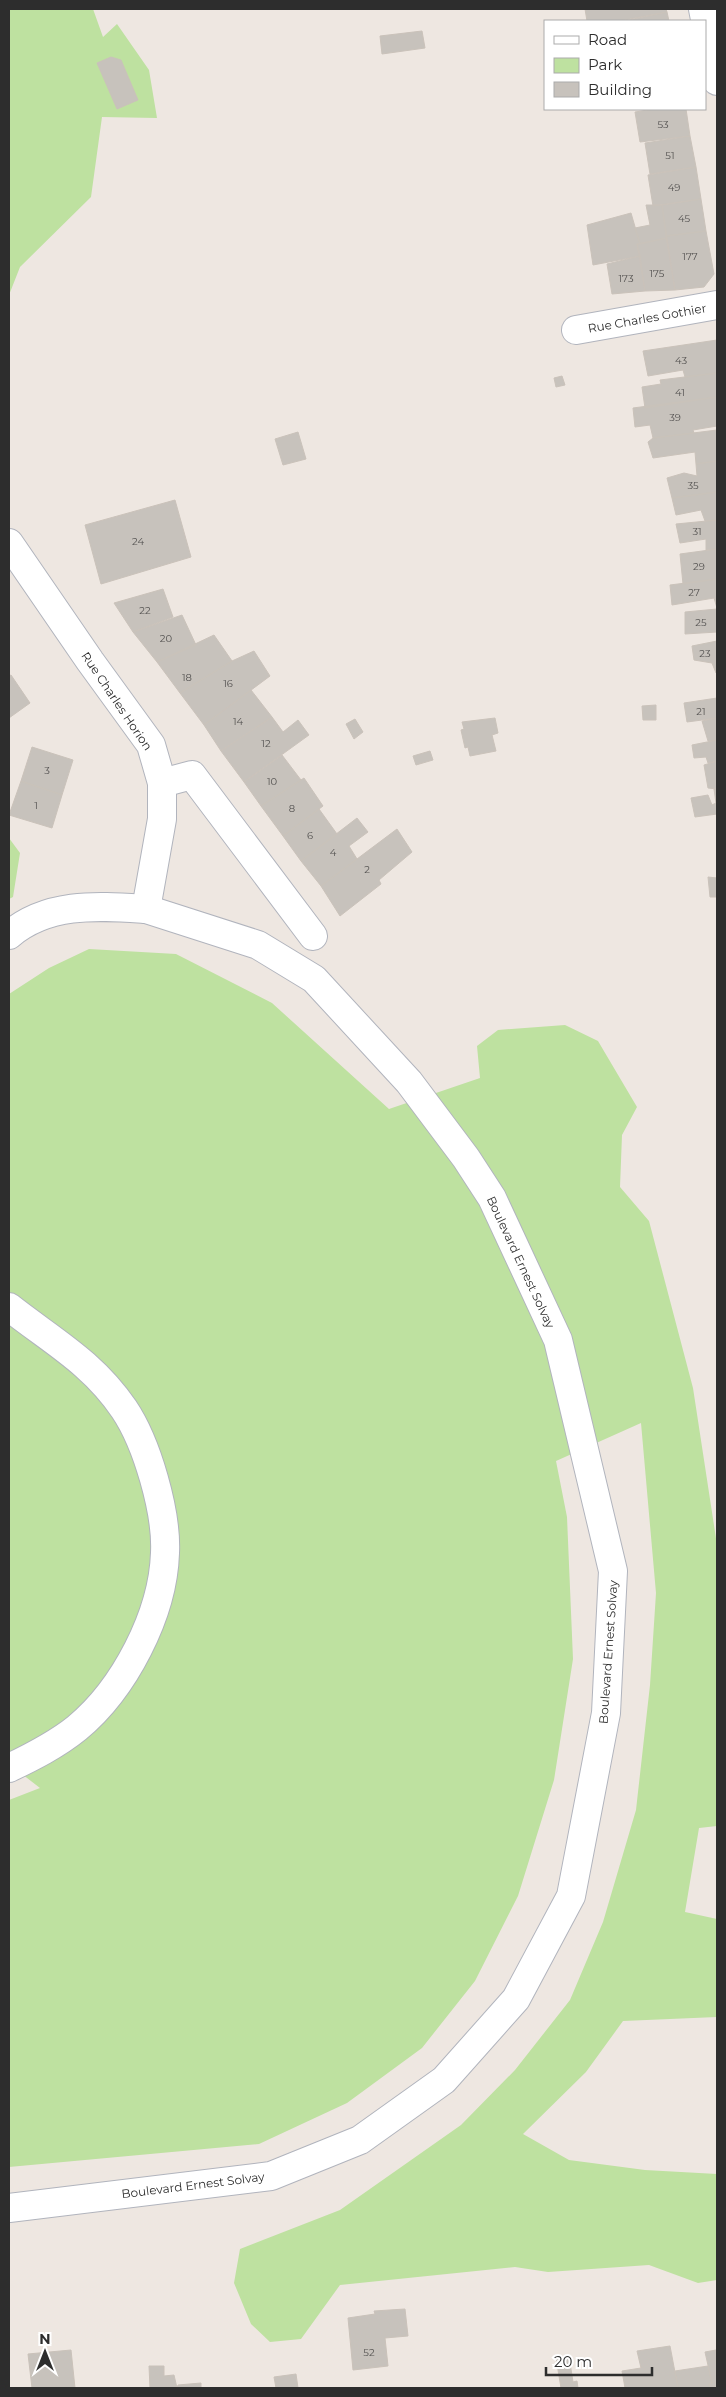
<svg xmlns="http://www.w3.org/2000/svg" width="726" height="2397" viewBox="0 0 726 2397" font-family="Montserrat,sans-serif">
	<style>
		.green { fill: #bee1a0 }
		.building { fill: #c7c2bc; stroke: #cac2ba }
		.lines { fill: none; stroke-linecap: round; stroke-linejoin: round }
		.minor-casing { stroke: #b1b4bd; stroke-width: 30 }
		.tertiary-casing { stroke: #b1b4bd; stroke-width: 30 }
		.minor { stroke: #fff; stroke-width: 28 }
		.tertiary { stroke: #fff; stroke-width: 28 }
		.labels { text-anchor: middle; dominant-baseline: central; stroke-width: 4.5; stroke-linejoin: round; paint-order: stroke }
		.number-label { font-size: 10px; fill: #545251 }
		.street-label { font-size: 12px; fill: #2d2d2d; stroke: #fff }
	</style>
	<rect width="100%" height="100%" fill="#eee7e1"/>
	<path class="green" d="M 9,9 L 93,9 L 103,37 L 117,24 L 149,70 L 157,118 L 102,117 L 91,197 L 20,267 L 9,295 Z
		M 9,838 L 20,853 L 13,897 L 9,899 Z
		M 89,949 L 176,954 L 272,1003 L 389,1109 L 480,1078 L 477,1046 L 498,1030 L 565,1025 L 598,1041 L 637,1107 L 622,1135 L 620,1187 L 649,1221 L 693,1388 L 717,1545 L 717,1826 L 699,1828 L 685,1912 L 717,1919 L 717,2017 L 623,2021 L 586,2072 L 523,2134 L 569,2160 L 645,2170 L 717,2174 L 717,2280 L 698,2283 L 649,2265 L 548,2272 L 515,2267 L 340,2285 L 301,2339 L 270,2342 L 251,2324 L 234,2283 L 240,2249 L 340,2210 L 461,2125 L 515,2070 L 570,2000 L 603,1922 L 636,1810 L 650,1685 L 656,1593 L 641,1423 L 556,1461 L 567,1517 L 573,1659 L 554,1780 L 518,1896 L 475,1981 L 422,2048 L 347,2103 L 259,2144 L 9,2167 L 9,1800 L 40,1788 L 9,1764 L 9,994 L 49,968 Z"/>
	<path class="building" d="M 585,9 L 666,9 L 667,12 L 619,21 L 587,21 Z
		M 667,12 L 669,21 L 624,21 Z
		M 422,31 L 425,48 L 382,54 L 380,36 Z
		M 111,57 L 121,60 L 138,100 L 117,109 L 97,63 Z
		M 654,109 L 686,109 L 690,136 L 640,142 L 635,112 Z
		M 690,136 L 696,167 L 650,174 L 645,143 Z
		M 696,167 L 701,199 L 653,206 L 648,175 Z
		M 701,199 L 706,231 L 666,236 L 662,205 Z
		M 646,205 L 662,205 L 667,238 L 640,244 L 635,228 L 650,225 Z
		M 631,213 L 640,244 L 637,244 L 640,256 L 593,265 L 587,225 Z
		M 706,231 L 714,274 L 704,287 L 675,290 L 666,236 Z
		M 667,238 L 675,290 L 645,291 L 637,244 Z
		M 640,256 L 645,291 L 612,294 L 607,264 Z
		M 717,340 L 717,373 L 685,377 L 683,370 L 648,376 L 643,351 Z
		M 717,373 L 717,397 L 645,408 L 642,387 L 661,384 L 660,380 Z
		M 562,376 L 565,385 L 556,387 L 554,378 Z
		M 717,397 L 717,426 L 693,430 L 694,433 L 653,438 L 650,425 L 635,427 L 633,408 Z
		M 717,430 L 717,461 L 696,464 L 695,452 L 653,458 L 648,442 L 653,438 Z
		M 298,432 L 306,459 L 283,465 L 275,439 Z
		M 717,461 L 717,492 L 672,498 L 667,478 L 684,473 L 697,476 L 696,464 Z
		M 717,492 L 717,520 L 705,521 L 701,510 L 676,515 L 672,498 Z
		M 175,500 L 191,557 L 101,584 L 85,525 Z
		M 717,520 L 717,549 L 706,550 L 706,539 L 680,543 L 676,524 Z
		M 717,549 L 717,579 L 683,584 L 680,554 Z
		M 717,579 L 717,608 L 714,598 L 672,605 L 670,585 Z
		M 163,589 L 173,617 L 133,632 L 114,603 Z
		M 717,609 L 717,632 L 685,634 L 685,612 Z
		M 182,615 L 196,645 L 157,662 L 133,632 Z
		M 214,635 L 232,661 L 180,693 L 157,662 Z
		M 717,641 L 717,673 L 716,673 L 712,663 L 694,660 L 692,646 Z
		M 254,651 L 270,676 L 204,725 L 180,693 L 232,661 Z
		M 11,675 L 30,703 L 9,718 L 9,676 Z
		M 251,690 L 272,717 L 221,751 L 204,725 Z
		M 717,698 L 717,718 L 687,722 L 684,703 Z
		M 656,705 L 656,720 L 643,720 L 642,706 Z
		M 272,717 L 283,732 L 298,720 L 309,735 L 244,782 L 221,751 Z
		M 495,718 L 498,733 L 492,735 L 496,751 L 470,756 L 468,747 L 465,748 L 461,730 L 464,729 L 462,722 Z
		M 717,718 L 717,740 L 708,741 L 702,721 Z
		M 355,719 L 363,732 L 354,739 L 346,724 Z
		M 717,740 L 717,761 L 708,763 L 706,757 L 694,758 L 692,745 Z
		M 32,747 L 73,760 L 62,795 L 21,781 Z
		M 430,751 L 433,760 L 416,765 L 413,756 Z
		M 282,755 L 301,780 L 261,806 L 244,782 Z
		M 717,761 L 717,789 L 708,788 L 704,765 Z
		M 304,778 L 323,806 L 283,836 L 261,806 Z
		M 21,781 L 62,795 L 52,828 L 9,815 Z
		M 714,789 L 717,789 L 717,814 L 695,817 L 691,798 L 708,795 L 712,805 L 716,803 Z
		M 319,809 L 337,834 L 301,861 L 283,836 Z
		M 357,818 L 368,832 L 349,846 L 357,859 L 321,886 L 301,861 Z
		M 397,829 L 412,852 L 379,880 L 381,884 L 340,916 L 321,886 Z
		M 708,877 L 717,878 L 717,897 L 710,897 Z
		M 405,2309 L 408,2336 L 385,2338 L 388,2366 L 353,2370 L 348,2318 L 375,2314 L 374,2311 Z
		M 670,2346 L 678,2388 L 625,2388 L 622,2371 L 641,2368 L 637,2351 Z
		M 71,2350 L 75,2388 L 32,2388 L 28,2354 Z
		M 716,2350 L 717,2388 L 710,2388 L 709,2384 L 712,2383 L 705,2352 Z
		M 569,2356 L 573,2382 L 577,2381 L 578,2388 L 561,2388 L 556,2358 Z
		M 149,2366 L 164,2366 L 164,2376 L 174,2375 L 177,2388 L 150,2388 Z
		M 708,2366 L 712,2383 L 709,2384 L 710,2388 L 678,2388 L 675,2371 Z
		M 296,2374 L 298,2388 L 276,2388 L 274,2377 Z
		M 201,2383 L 201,2388 L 177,2388 L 178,2385 Z"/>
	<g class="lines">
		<g class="minor-casing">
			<path id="minor" d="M 703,9 L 717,81
				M 576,330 L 717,305
				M 162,783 L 192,775 L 313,936
				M 9,935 C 48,902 97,906 146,909
				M 9,1307 C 52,1341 92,1362 124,1409 C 147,1443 167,1512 165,1553 C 163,1615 124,1689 77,1728 C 56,1745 32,1757 9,1768"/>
		</g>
		<g class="tertiary-casing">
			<path id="tertiary" d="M 9,543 L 90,661 L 151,745 L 162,783 L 162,819 L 146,909 L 258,945 L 314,979 L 409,1082 L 466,1158 L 492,1198 L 558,1340 L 613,1571 L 606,1713 L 571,1896 L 516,1999 L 444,2080 L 360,2140 L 271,2176 L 9,2208"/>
		</g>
		<use href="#minor" class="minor"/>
		<use href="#tertiary" class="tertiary"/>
	</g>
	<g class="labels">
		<g class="number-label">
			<text x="663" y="124">53</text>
			<text x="670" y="155">51</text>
			<text x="674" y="187">49</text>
			<text x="684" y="218">45</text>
			<text x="690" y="256">177</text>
			<text x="657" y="273">175</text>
			<text x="626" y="278">173</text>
			<text x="681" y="360">43</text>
			<text x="680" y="392">41</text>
			<text x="675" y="417">39</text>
			<text x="693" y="485">35</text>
			<text x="697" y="531">31</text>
			<text x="138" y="541">24</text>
			<text x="699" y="566">29</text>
			<text x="694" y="592">27</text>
			<text x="145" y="610">22</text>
			<text x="701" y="622">25</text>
			<text x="166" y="638">20</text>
			<text x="705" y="653">23</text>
			<text x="187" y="677">18</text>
			<text x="228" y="683">16</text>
			<text x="701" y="711">21</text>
			<text x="238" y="721">14</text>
			<text x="266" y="743">12</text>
			<text x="47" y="770">3</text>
			<text x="272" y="781">10</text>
			<text x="36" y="805">1</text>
			<text x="292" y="808">8</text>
			<text x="310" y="835">6</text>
			<text x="333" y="852">4</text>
			<text x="367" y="869">2</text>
			<text x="369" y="2352">52</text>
		</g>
		<g class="street-label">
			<text transform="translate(647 318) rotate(-10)">Rue Charles Gothier</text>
			<text transform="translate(117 701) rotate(56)">Rue Charles Horion</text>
			<text transform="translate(521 1262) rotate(65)">Boulevard Ernest Solvay</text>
			<text transform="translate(608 1652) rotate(-86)">Boulevard Ernest Solvay</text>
			<text transform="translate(193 2185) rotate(-7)">Boulevard Ernest Solvay</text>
		</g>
	</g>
	<rect width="726" height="2397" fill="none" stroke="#2d2d2d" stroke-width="20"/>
	<rect x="544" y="20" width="162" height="90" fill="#ffffff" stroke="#ababab"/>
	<rect x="554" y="36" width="25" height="8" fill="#ffffff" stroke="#ababab"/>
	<text x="588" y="45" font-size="15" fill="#2d2d2d">Road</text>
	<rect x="554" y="58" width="25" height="15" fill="#bee1a0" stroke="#ababab"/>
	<text x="588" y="70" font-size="15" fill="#2d2d2d">Park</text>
	<rect x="554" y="82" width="25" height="15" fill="#c7c2bc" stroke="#ababab"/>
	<text x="588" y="95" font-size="15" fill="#2d2d2d">Building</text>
	<g transform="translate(45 2352)" stroke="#ffffff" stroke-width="4" paint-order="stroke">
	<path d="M0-4L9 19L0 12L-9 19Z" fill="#2d2d2d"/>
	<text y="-8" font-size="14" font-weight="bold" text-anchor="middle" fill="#2d2d2d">N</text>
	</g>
	<path d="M546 2367v8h106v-8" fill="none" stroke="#2d2d2d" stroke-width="2.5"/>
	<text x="554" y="2367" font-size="15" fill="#2d2d2d" stroke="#ffffff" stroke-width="4" paint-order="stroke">20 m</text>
</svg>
